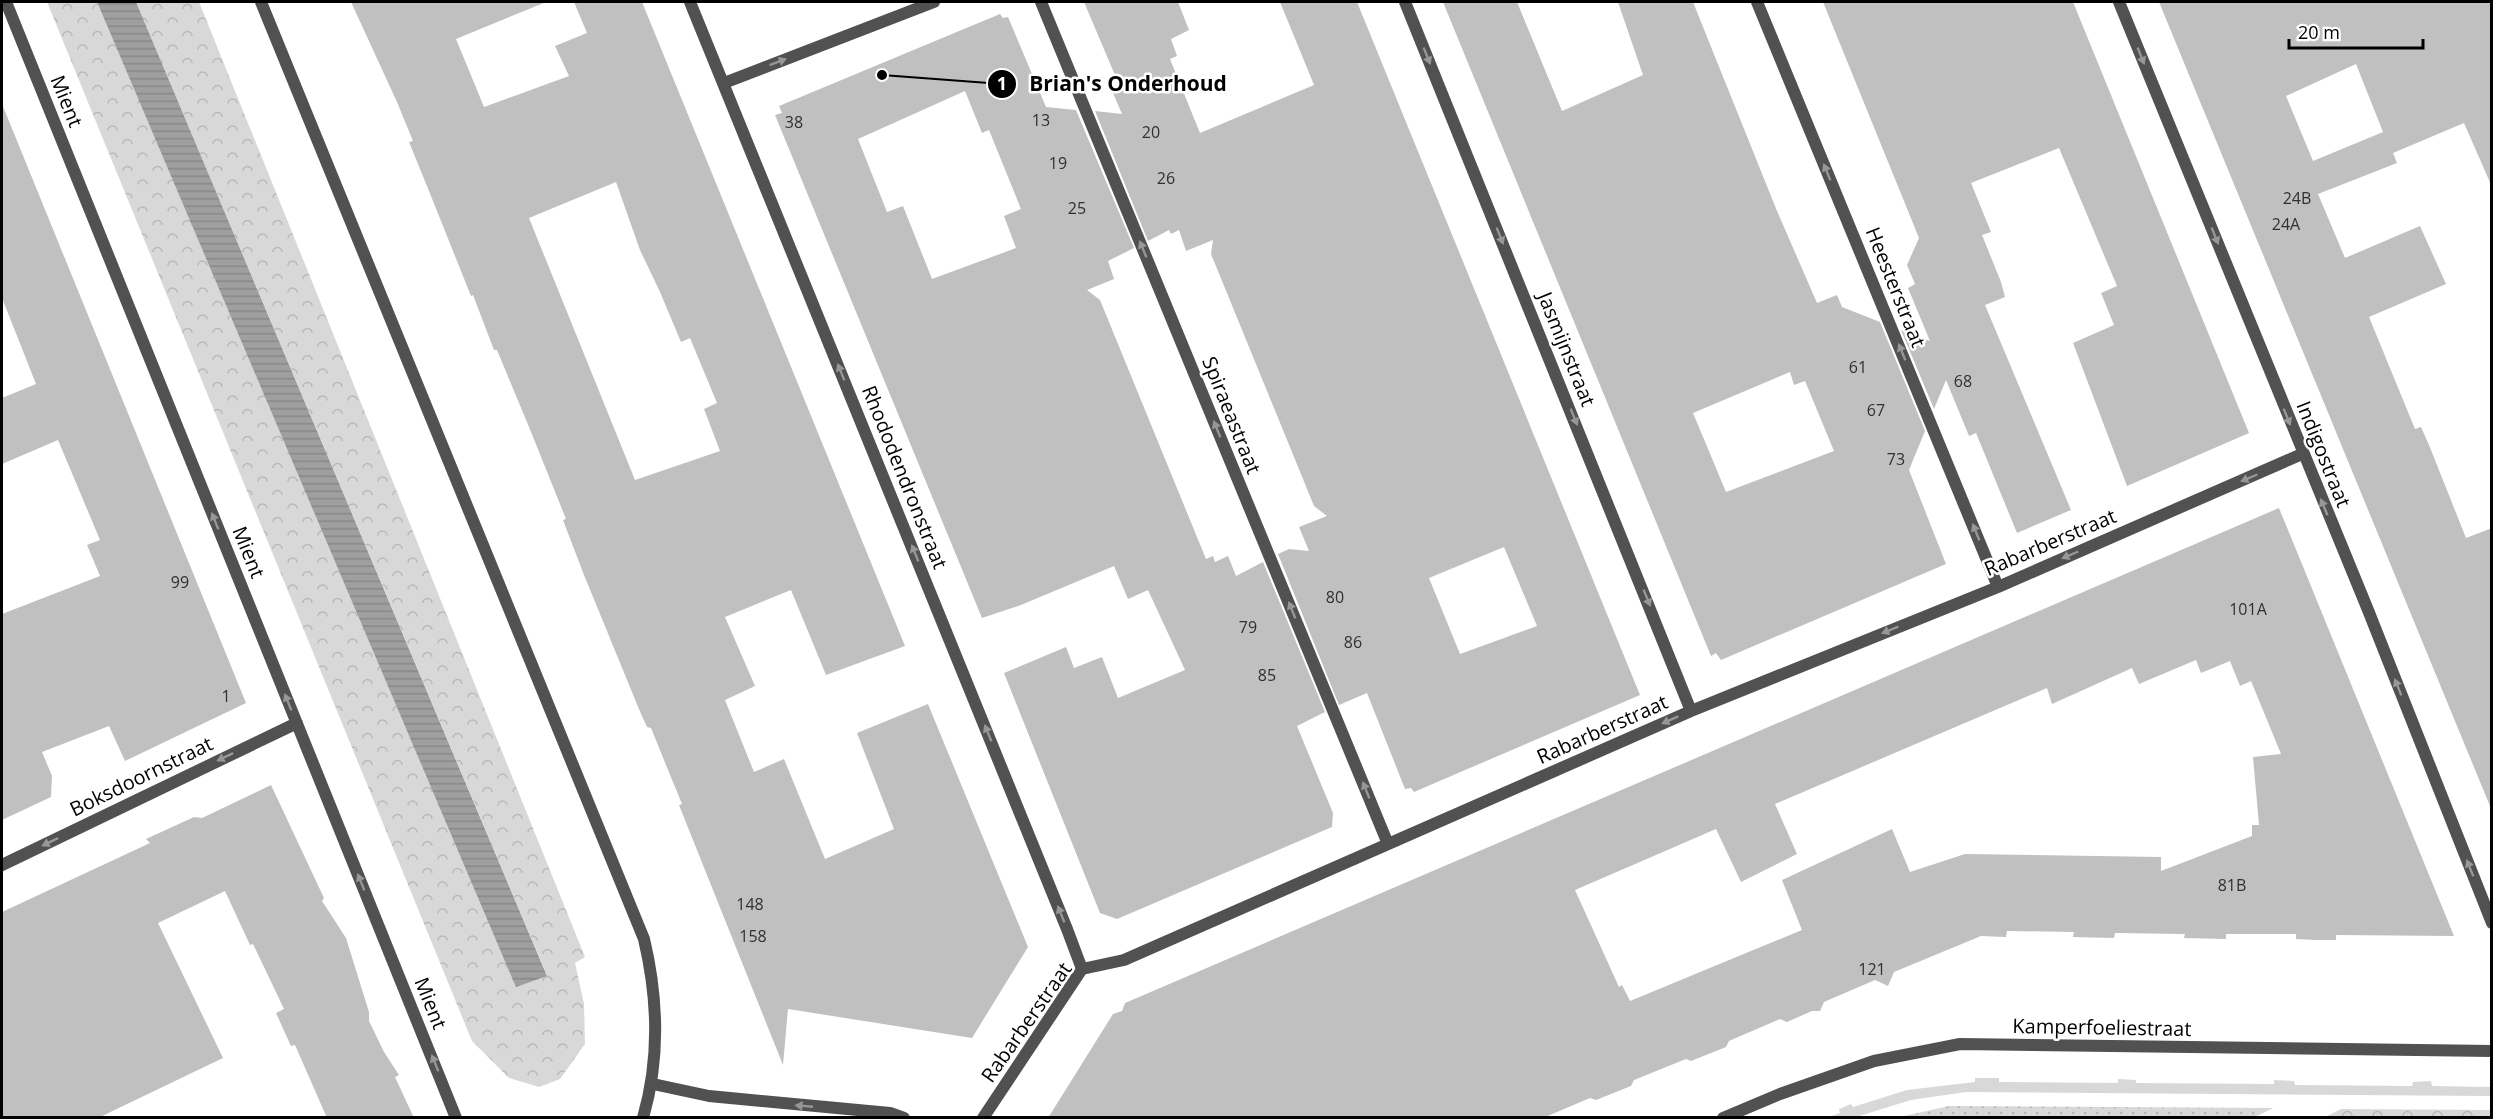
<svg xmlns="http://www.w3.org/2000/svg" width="2493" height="1119" viewBox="0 0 2493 1119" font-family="'Open Sans',sans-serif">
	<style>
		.green { fill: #d8d8d8 }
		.forest { fill: url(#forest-crowns) }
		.garden { fill: url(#garden-dots) }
		.water { fill: url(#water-rules) }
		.building { fill: #c0c0c0; fill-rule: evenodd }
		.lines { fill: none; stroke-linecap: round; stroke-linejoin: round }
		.minor { stroke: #515151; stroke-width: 12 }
		.tertiary { stroke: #515151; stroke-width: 12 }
		.oneway { fill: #979797 }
		.labels { text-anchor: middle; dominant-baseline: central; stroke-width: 5; stroke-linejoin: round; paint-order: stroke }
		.number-label { font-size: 16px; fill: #303030 }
		.street-label { font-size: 20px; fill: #000; stroke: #fff }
		.leader { fill: none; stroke: #000; stroke-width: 2 }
		.callout-dot { fill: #000; stroke: #fff; stroke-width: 2 }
		.mark-label { font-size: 18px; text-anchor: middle; font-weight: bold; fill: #fff }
		.callout-label { font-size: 21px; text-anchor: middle; font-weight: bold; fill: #000; stroke: #fff; stroke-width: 5; stroke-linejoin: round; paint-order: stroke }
	</style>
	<defs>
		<pattern id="forest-crowns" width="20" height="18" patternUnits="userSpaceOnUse" patternTransform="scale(1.5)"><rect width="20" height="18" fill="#d8d8d8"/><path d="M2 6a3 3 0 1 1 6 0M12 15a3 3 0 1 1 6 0" fill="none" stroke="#b8b8b8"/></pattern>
		<pattern id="garden-dots" width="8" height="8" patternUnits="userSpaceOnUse" patternTransform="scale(1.5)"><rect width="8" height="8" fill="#d8d8d8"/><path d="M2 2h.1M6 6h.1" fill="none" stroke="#b8b8b8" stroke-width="1.8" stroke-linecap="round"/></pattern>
		<pattern id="water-rules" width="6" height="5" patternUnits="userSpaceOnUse" patternTransform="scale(1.5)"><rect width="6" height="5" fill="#9f9f9f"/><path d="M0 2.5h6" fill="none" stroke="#878787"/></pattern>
	</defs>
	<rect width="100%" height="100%" fill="#fff"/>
	<path class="green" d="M 1975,1078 L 1999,1078 L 1999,1082 L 2118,1083 L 2118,1079 L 2136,1080 L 2136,1083 L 2274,1084 L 2274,1080 L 2294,1081 L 2295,1085 L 2412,1086 L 2413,1082 L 2431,1081 L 2432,1086 L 2491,1087 L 2492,1096 L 1966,1092 L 1911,1100 L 1856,1117 L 1829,1117 L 1840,1113 L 1839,1109 L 1851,1104 L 1853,1107 L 1907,1090 L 1975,1082 Z"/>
	<path class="forest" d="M 47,2 L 97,2 L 517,986 L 547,975 L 136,2 L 199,2 L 585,957 L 575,963 L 584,1004 L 585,1044 L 560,1079 L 539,1087 L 509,1078 L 472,1041 Z
		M 2341,1109 L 2491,1110 L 2491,1117 L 2325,1117 Z"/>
	<path class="garden" d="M 1949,1106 L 2273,1108 L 2253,1118 L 1900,1117 Z"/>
	<path class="water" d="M 97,2 L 136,2 L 547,976 L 516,987 Z"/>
	<path class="building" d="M 351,2 L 546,2 L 456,39 L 484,107 L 569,76 L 555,46 L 587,33 L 574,2 L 642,2 L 905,646 L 826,675 L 791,590 L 725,617 L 755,686 L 725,700 L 754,772 L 784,759 L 825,859 L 894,829 L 857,733 L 928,704 L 1028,947 L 972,1038 L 788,1009 L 783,1065 L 679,805 L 682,804 L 666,765 L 651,728 L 647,727 L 641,714 L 584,575 L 563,520 L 566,519 L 529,427 L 497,350 L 494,350 L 473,295 L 471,296 L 431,196 L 409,142 L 413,141 L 397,102 ZM 616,182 L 640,250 L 660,292 L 681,342 L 690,338 L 717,403 L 704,409 L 720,451 L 635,480 L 529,218 Z
		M 1084,2 L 1178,2 L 1189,30 L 1171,39 L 1177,56 L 1170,59 L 1200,133 L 1314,85 L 1280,2 L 1357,2 L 1640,695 L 1414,792 L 1411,788 L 1405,789 L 1367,693 L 1339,705 L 1278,554 L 1289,549 L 1309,551 L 1299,527 L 1327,516 L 1314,506 L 1211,254 L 1213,240 L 1186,251 L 1179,230 L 1171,234 L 1169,230 L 1148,241 L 1095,111 L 1122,114 L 1110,86 L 1120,87 ZM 1504,547 L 1537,626 L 1460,654 L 1429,578 Z
		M 1443,2 L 1517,2 L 1562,111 L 1643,75 L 1618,2 L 1693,2 L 1777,211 L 1817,303 L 1837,295 L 1842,307 L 1880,322 L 1925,431 L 1909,470 L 1946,564 L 1721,660 L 1716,653 L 1711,656 ZM 1790,372 L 1794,385 L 1805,381 L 1834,451 L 1726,492 L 1693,413 Z
		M 1823,2 L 2073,2 L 2249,433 L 2127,486 L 2073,343 L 2114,325 L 2101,293 L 2117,286 L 2059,148 L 1971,183 L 1991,232 L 1982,235 L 2001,282 L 2005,297 L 1985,305 L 2071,510 L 2017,533 L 1976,433 L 1969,436 L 1946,380 L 1934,409 L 1901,330 L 1930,341 L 1908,288 L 1915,284 L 1907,265 L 1919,238 Z
		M 2159,2 L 2492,2 L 2492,187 L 2464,123 L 2393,153 L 2397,163 L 2318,194 L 2345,258 L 2420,226 L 2446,284 L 2369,317 L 2415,429 L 2421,427 L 2429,445 L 2466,538 L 2492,528 L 2492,811 ZM 2356,64 L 2383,132 L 2313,161 L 2286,96 Z
		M 1000,14 L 1003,18 L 1008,17 L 1046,107 L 1076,110 L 1134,248 L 1108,261 L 1114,279 L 1087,290 L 1100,300 L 1206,559 L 1213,556 L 1215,562 L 1228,556 L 1236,576 L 1263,562 L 1325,712 L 1297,726 L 1333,813 L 1332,827 L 1117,919 L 1100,913 L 1004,673 L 1066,647 L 1074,668 L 1102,657 L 1118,698 L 1185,670 L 1148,590 L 1128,599 L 1114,566 L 1021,605 L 982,618 L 775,115 L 782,113 L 779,106 ZM 965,91 L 982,133 L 989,130 L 1021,209 L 1004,216 L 1016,248 L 932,279 L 903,206 L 887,212 L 858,139 Z
		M 2,104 L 246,703 L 125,761 L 109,726 L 42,752 L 52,776 L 51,797 L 2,820 L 2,614 L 100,576 L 87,545 L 100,540 L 58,440 L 2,464 L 2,398 L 36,384 L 2,298 Z
		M 2279,508 L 2454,936 L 2336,935 L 2336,940 L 2316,940 L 2296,939 L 2296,934 L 2226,934 L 2226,939 L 2184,938 L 2185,934 L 2115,933 L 2114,938 L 2073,937 L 2074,932 L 2007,931 L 2006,937 L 1981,936 L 1894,972 L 1888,986 L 1875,980 L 1824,1002 L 1820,1011 L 1812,1011 L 1787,1022 L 1780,1019 L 1729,1041 L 1726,1047 L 1691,1061 L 1686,1059 L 1634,1080 L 1631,1086 L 1596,1100 L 1590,1098 L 1543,1118 L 1048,1118 L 1113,1014 L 1122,1011 L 1125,1003 ZM 2196,660 L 2201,673 L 2230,661 L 2240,686 L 2251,681 L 2281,754 L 2253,757 L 2259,825 L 2252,825 L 2252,836 L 2161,871 L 2161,857 L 1965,854 L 1910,872 L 1892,829 L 1782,880 L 1802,930 L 1630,1001 L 1622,985 L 1619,987 L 1575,890 L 1716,829 L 1741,882 L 1797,854 L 1775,804 L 2047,688 L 2052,704 L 2132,668 L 2139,684 Z
		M 271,785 L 324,898 L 322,901 L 346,938 L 369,1012 L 369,1021 L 384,1052 L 399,1075 L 395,1077 L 414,1118 L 327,1118 L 295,1045 L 291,1046 L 276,1013 L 284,1009 L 253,944 L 250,945 L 225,891 L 158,923 L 223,1058 L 98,1118 L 2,1118 L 2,912 L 150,843 L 146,839 L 194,817 L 202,818 Z"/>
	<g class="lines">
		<path class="minor" d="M 6,2 L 456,1118
			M 261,2 L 644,939 C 658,998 660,1059 643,1118
			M 690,2 L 1067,929 L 1082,969
			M 1041,2 L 1388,844
			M 1405,2 L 1691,711
			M 1757,2 L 1998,587
			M 2119,2 L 2368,610 L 2492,923
			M 724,83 L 934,2
			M 2,865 L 297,723
			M 653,1084 L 709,1096 L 890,1113 L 904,1118
			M 983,1118 L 1082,969 L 1124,960 L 1691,711 L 1998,587 L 2302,454"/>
		<path class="tertiary" d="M 1723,1118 L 1780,1094 L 1874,1061 L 1960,1044 L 2492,1051"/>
	</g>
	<defs><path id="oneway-solid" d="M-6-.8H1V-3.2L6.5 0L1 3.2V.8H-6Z" transform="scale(1.5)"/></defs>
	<g class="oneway">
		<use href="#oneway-solid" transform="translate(1427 56) rotate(68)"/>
		<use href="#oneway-solid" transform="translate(2141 56) rotate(68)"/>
		<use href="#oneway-solid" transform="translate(778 62) rotate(-21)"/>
		<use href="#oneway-solid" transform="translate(1827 172) rotate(-112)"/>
		<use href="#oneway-solid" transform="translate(1500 236) rotate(68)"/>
		<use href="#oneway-solid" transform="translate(2215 236) rotate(68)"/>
		<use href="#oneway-solid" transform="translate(1143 249) rotate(-112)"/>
		<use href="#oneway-solid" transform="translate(1902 352) rotate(-112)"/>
		<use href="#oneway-solid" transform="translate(841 372) rotate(-112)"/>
		<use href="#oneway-solid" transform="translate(1574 417) rotate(68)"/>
		<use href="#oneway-solid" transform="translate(2287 417) rotate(68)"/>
		<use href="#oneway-solid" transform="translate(1217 429) rotate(-112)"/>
		<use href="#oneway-solid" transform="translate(2249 478) rotate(157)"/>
		<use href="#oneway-solid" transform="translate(2324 507) rotate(-113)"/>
		<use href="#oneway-solid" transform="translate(215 521) rotate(-112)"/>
		<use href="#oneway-solid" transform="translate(1976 532) rotate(-112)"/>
		<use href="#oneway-solid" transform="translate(915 553) rotate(-112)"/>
		<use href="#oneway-solid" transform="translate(2070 555) rotate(157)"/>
		<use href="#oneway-solid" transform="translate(1647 598) rotate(68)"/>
		<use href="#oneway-solid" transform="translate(1292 610) rotate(-112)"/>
		<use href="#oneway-solid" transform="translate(1890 630) rotate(158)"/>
		<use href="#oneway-solid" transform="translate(2398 687) rotate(-112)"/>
		<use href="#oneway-solid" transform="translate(288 702) rotate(-112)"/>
		<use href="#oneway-solid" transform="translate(1670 720) rotate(156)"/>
		<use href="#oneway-solid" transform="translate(988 733) rotate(-112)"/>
		<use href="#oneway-solid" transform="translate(225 757) rotate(154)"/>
		<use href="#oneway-solid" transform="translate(1366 790) rotate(-112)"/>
		<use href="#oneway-solid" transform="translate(50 842) rotate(154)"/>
		<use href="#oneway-solid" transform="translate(2470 868) rotate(-112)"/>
		<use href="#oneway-solid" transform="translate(361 882) rotate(-112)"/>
		<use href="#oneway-solid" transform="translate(1061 914) rotate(-112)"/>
		<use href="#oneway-solid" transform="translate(435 1063) rotate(-112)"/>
		<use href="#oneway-solid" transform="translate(804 1106) rotate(-175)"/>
	</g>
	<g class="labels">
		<g class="number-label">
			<text x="1041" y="120">13</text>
			<text x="794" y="122">38</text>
			<text x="1151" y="132">20</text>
			<text x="1058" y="163">19</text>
			<text x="1166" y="178">26</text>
			<text x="2297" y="198">24B</text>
			<text x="1077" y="208">25</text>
			<text x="2286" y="224">24A</text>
			<text x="1858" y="367">61</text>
			<text x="1963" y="381">68</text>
			<text x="1876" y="410">67</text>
			<text x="1896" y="459">73</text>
			<text x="180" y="582">99</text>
			<text x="1335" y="597">80</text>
			<text x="2248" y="609">101A</text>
			<text x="1248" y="627">79</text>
			<text x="1353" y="642">86</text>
			<text x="1267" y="675">85</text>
			<text x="226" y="696">1</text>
			<text x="2232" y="885">81B</text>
			<text x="750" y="904">148</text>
			<text x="753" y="936">158</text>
			<text x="1872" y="969">121</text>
		</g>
		<g class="street-label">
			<text transform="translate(67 101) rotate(68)">Mient</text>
			<text transform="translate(1896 287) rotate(68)">Heesterstraat</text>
			<text transform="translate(1567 349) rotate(68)">Jasmijnstraat</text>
			<text transform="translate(1232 415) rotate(68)">Spiraeastraat</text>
			<text transform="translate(2324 454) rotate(68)">Indigostraat</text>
			<text transform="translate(905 477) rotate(68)">Rhododendronstraat</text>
			<text transform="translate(2050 542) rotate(-23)">Rabarberstraat</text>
			<text transform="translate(249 552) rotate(68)">Mient</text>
			<text transform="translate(1602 729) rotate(-24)">Rabarberstraat</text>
			<text transform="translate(141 776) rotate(-26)">Boksdoornstraat</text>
			<text transform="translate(431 1003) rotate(68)">Mient</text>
			<text transform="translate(1026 1022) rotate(-55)">Rabarberstraat</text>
			<text transform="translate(2102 1027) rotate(1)">Kamperfoeliestraat</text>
		</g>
	</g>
	<path class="leader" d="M882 75L1002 84"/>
	<g class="callout-dot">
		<circle cx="882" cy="75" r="6"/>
		<circle cx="1002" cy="84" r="15"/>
	</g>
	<g class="mark-label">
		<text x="1002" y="90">1</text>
	</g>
	<g class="callout-label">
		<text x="1128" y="91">Brian's Onderhoud</text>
	</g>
	<rect width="2493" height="1119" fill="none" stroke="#000000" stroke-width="6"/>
	<path d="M2289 39v9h134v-9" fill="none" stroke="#000000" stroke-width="3"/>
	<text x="2298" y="39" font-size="18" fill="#000000" stroke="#ffffff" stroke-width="4.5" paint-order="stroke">20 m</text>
</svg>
